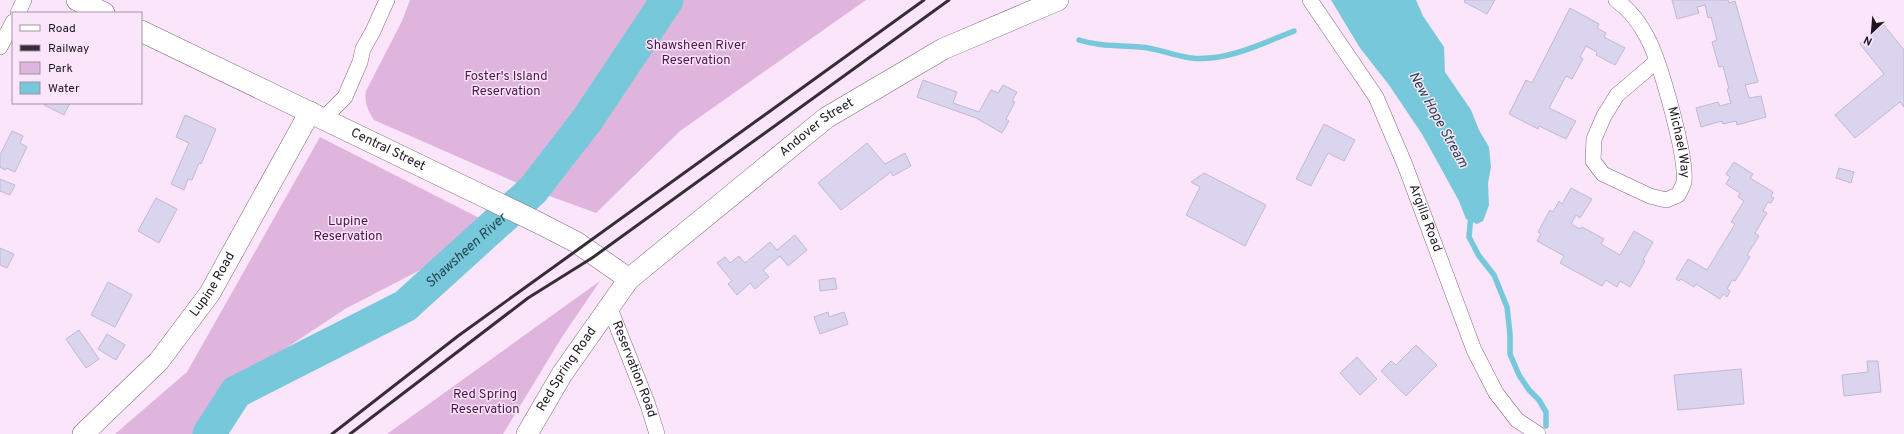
<svg xmlns="http://www.w3.org/2000/svg" width="1904" height="434" viewBox="0 0 1904 434" font-family="Overpass,sans-serif">
	<style>
		.green { fill: #dfb5dd }
		.water { fill: #77c8da }
		.lines { fill: none; stroke-linecap: round; stroke-linejoin: round }
		.stream { stroke: #77c8da; stroke-width: 5.5 }
		.river { stroke: #77c8da; stroke-width: 33 }
		.building { fill: #dbd4ef; stroke: #c0b9d2 }
		.street-casing { stroke: #7f6b7e; stroke-width: 16 }
		.secondary-casing { stroke: #7f6b7e; stroke-width: 22 }
		.street { stroke: #fff; stroke-width: 15 }
		.secondary { stroke: #fff; stroke-width: 21 }
		.rail { stroke: #362d36; stroke-width: 3 }
		.labels { text-anchor: middle; dominant-baseline: central; stroke-width: 3; stroke-linejoin: round; paint-order: stroke }
		.park-label { font-size: 13px; fill: #4b124b; stroke: #fbe5fa }
		.street-label { font-size: 13px; fill: #1f171f; stroke: #fbe5fa }
		.water-label { font-size: 14px; font-style: italic; fill: #20464e; stroke: #fbe5fa }
	</style>
	<rect width="100%" height="100%" fill="#fbe5fa"/>
	<path class="green" d="M 410,0 L 866,0 L 680,131 L 596,213 L 533,190 L 374,120 C 368,110 364,103 366,91 L 402,21 Z
		M 320,137 L 505,231 L 424,268 L 345,309 L 224,389 L 201,434 L 115,434 L 187,372 Z
		M 600,281 L 562,337 L 503,434 L 387,434 Z"/>
	<path class="water" d="M 1331,0 L 1416,0 L 1423,16 L 1444,47 L 1445,72 L 1471,110 L 1479,130 L 1489,147 L 1491,167 L 1488,183 L 1489,205 L 1483,221 L 1477,224 L 1466,219 L 1459,201 L 1422,134 L 1389,85 L 1360,48 Z"/>
	<g class="lines">
		<path class="stream" d="M 1079,40 C 1101,47 1118,45 1140,47 C 1157,48 1174,56 1191,58 C 1226,62 1263,43 1294,31
			M 1471,215 L 1469,237 L 1479,256 L 1494,275 L 1507,307 L 1510,334 L 1510,354 L 1519,375 L 1529,390 L 1539,400 L 1546,412 L 1546,426"/>
		<path class="river" id="s1" d="M 209,434 L 236,392 L 405,306 L 533,190 L 587,120 L 667,0"/>
	</g>
	<path class="building" d="M 1465,0 L 1495,0 L 1487,14 L 1464,2 Z
		M 1672,0 L 1728,0 L 1729,3 L 1735,1 L 1758,82 L 1745,85 L 1749,98 L 1761,96 L 1766,117 L 1737,125 L 1736,121 L 1723,124 L 1722,121 L 1701,127 L 1696,108 L 1718,102 L 1720,106 L 1731,103 L 1727,89 L 1729,89 L 1723,66 L 1719,67 L 1712,42 L 1717,40 L 1711,17 L 1708,18 L 1705,5 L 1697,7 L 1699,13 L 1677,19 Z
		M 1570,8 L 1599,24 L 1597,28 L 1606,33 L 1604,37 L 1625,48 L 1615,65 L 1596,55 L 1597,52 L 1586,46 L 1580,57 L 1583,59 L 1572,79 L 1566,76 L 1549,108 L 1576,121 L 1566,139 L 1539,126 L 1538,129 L 1509,114 L 1526,80 L 1532,83 Z
		M 1884,25 L 1904,50 L 1904,107 L 1900,102 L 1855,138 L 1835,115 L 1884,74 L 1860,44 Z
		M 923,80 L 957,92 L 953,103 L 979,112 L 991,90 L 998,93 L 1003,85 L 1017,92 L 1012,101 L 1015,102 L 1006,119 L 1009,121 L 1002,133 L 976,118 L 917,97 Z
		M 45,103 L 70,103 L 64,115 L 44,105 Z
		M 185,115 L 216,129 L 201,164 L 199,163 L 192,180 L 188,179 L 184,190 L 171,184 L 189,143 L 176,137 Z
		M 1324,124 L 1355,140 L 1344,161 L 1328,153 L 1311,186 L 1296,179 Z
		M 12,131 L 23,136 L 20,143 L 27,147 L 15,172 L 6,168 L 5,170 L 0,167 L 0,155 Z
		M 867,143 L 885,164 L 905,153 L 911,166 L 893,176 L 891,172 L 841,210 L 818,183 Z
		M 1734,162 L 1753,174 L 1750,178 L 1773,192 L 1771,196 L 1774,198 L 1771,203 L 1768,202 L 1763,211 L 1767,213 L 1755,233 L 1759,236 L 1747,255 L 1750,257 L 1735,281 L 1732,280 L 1727,289 L 1730,291 L 1727,297 L 1723,294 L 1720,299 L 1696,284 L 1694,287 L 1681,279 L 1679,281 L 1676,279 L 1688,259 L 1707,270 L 1735,224 L 1731,222 L 1744,201 L 1738,197 L 1740,193 L 1726,184 L 1730,177 L 1726,174 Z
		M 1839,168 L 1854,172 L 1851,183 L 1836,178 Z
		M 1204,173 L 1266,205 L 1245,246 L 1186,215 L 1200,187 L 1191,182 Z
		M 0,179 L 15,185 L 10,195 L 0,191 Z
		M 1571,188 L 1592,199 L 1580,218 L 1576,215 L 1571,224 L 1580,229 L 1582,227 L 1604,239 L 1601,244 L 1620,255 L 1634,231 L 1653,242 L 1643,260 L 1645,261 L 1630,287 L 1620,281 L 1617,287 L 1606,280 L 1602,286 L 1560,263 L 1564,256 L 1537,241 L 1541,234 L 1538,232 L 1550,210 L 1553,212 L 1559,201 L 1562,204 Z
		M 156,198 L 177,209 L 159,243 L 138,231 Z
		M 795,235 L 807,250 L 788,266 L 780,256 L 763,270 L 769,277 L 755,289 L 750,283 L 737,295 L 728,284 L 732,281 L 717,263 L 725,257 L 730,263 L 739,256 L 745,263 L 770,242 L 777,250 Z
		M 0,248 L 14,254 L 7,268 L 0,265 Z
		M 835,278 L 837,289 L 820,291 L 819,280 Z
		M 108,282 L 132,295 L 115,327 L 91,315 Z
		M 828,312 L 829,317 L 844,312 L 848,324 L 820,334 L 814,317 Z
		M 79,330 L 99,359 L 86,368 L 66,339 Z
		M 107,334 L 125,345 L 116,360 L 98,349 Z
		M 1416,345 L 1437,365 L 1406,396 L 1381,371 L 1391,361 L 1396,365 Z
		M 1357,357 L 1377,379 L 1360,395 L 1340,373 Z
		M 1867,361 L 1878,361 L 1881,392 L 1844,396 L 1842,375 L 1868,372 Z
		M 1741,369 L 1744,404 L 1678,410 L 1674,375 Z"/>
	<g class="lines">
		<g class="street-casing">
			<g id="street">
				<path id="s2" d="M 1310,0 L 1376,97 L 1405,165 L 1474,350 L 1496,393 L 1517,420 L 1538,434"/>
				<path id="s3" d="M 1616,0 C 1629,9 1639,22 1647,37 C 1660,61 1687,156 1684,182 C 1683,186 1680,191 1678,195 L 1666,200 L 1650,196 L 1603,174 L 1593,161 L 1594,139 L 1604,116 L 1617,95 L 1657,61"/>
				<path d="M 18,13 L 24,0"/>
				<path d="M 0,47 L 13,22"/>
				<path d="M 324,118 L 345,97 L 360,62 L 363,49 L 373,31 L 387,0"/>
				<path id="s4" d="M 609,306 L 648,405 L 657,434"/>
			</g>
		</g>
		<g class="secondary-casing">
			<g id="secondary">
				<path d="M 77,0 L 104,13"/>
				<path id="s5" d="M 141,31 L 537,222 L 576,242 L 629,279"/>
				<path id="s6" d="M 83,434 L 159,361 L 210,293 L 310,112"/>
				<path id="s7" d="M 527,434 L 562,374 L 629,279 L 826,118 L 943,49 L 1058,0"/>
			</g>
		</g>
		<use href="#street" class="street"/>
		<use href="#secondary" class="secondary"/>
		<path class="rail" d="M 332,434 L 458,336 L 924,0
			M 350,434 L 528,298 L 592,258 L 949,0"/>
	</g>
	<g class="labels">
		<g class="park-label">
			<text x="696" y="46">Shawsheen River<tspan x="696" dy="15">Reservation</tspan></text>
			<text x="506" y="77">Foster's Island<tspan x="506" dy="15">Reservation</tspan></text>
			<text x="348" y="222">Lupine<tspan x="348" dy="15">Reservation</tspan></text>
			<text x="485" y="395">Red Spring<tspan x="485" dy="15">Reservation</tspan></text>
		</g>
		<g class="street-label">
			<text stroke="none"><textPath href="#s7" startOffset="427">Andover Street</textPath></text>
			<text stroke="none"><textPath href="#s3" startOffset="159">Michael Way</textPath></text>
			<text stroke="none"><textPath href="#s5" startOffset="274">Central Street</textPath></text>
			<text stroke="none"><textPath href="#s2" startOffset="248">Argilla Road</textPath></text>
			<text stroke="none"><textPath href="#s6" startOffset="199">Lupine Road</textPath></text>
			<text stroke="none"><textPath href="#s7" startOffset="76">Red Spring Road</textPath></text>
			<text stroke="none"><textPath href="#s4" startOffset="68">Reservation Road</textPath></text>
		</g>
		<g class="water-label">
			<text transform="translate(1438 120) rotate(61)">New Hope Stream</text>
			<text stroke="none"><textPath href="#s1" startOffset="322">Shawsheen River</textPath></text>
		</g>
	</g>
	<rect x="12" y="12" width="130" height="92" fill="#fbe5fa" stroke="#a393a2"/>
	<rect x="20" y="25" width="20" height="6" fill="#ffffff" stroke="#a393a2"/>
	<text x="48" y="32" font-size="12" fill="#1f171f">Road</text>
	<rect x="20" y="45" width="20" height="6" fill="#362d36" stroke="#a393a2"/>
	<text x="48" y="52" font-size="12" fill="#1f171f">Railway</text>
	<rect x="20" y="62" width="20" height="12" fill="#dfb5dd" stroke="#a393a2"/>
	<text x="48" y="72" font-size="12" fill="#1f171f">Park</text>
	<rect x="20" y="82" width="20" height="12" fill="#77c8da" stroke="#a393a2"/>
	<text x="48" y="92" font-size="12" fill="#1f171f">Water</text>
	<g transform="translate(1872 32) rotate(206)" stroke="#fbe5fa" stroke-width="3" paint-order="stroke">
	<path d="M0-3L7 15L0 10L-7 15Z" fill="#1f171f"/>
	<text y="-6" font-size="11" font-weight="bold" text-anchor="middle" fill="#1f171f">N</text>
	</g>
</svg>
